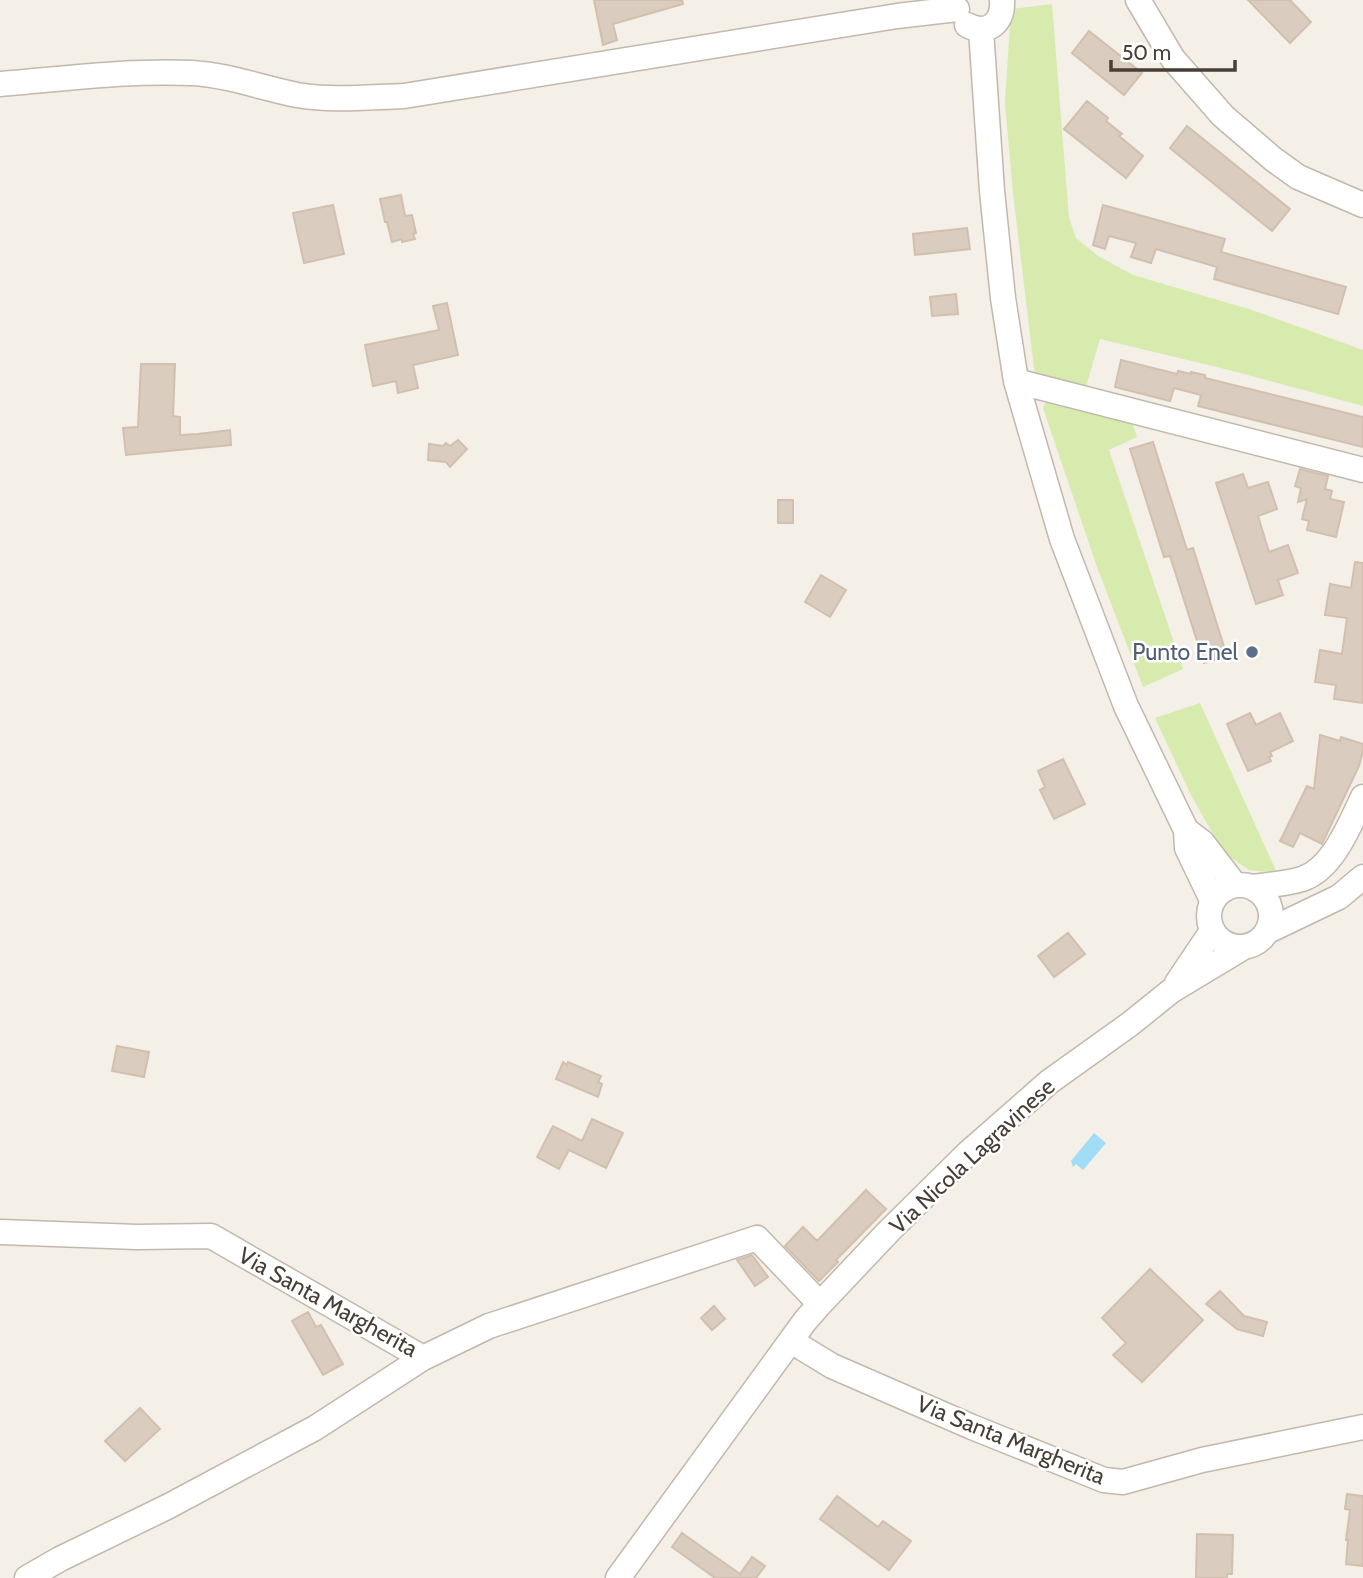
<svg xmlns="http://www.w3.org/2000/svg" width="1363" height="1578" viewBox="0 0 1363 1578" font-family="Cabin,sans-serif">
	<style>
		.green { fill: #d7ebae }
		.water { fill: #a1ddf4 }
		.building { fill: #daccbf; stroke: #d2c0af; stroke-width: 2 }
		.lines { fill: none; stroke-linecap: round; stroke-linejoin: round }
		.minor-casing { stroke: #c3b8ac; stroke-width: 27 }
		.minor { stroke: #fff; stroke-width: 24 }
		.service-dot { fill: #5c6f8a; stroke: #fff; stroke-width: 2.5 }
		.labels { text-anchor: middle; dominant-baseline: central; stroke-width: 5; stroke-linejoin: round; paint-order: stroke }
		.service-label { font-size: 23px; fill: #4e5e75; stroke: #fff; text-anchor: end }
		.street-label { font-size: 23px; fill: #483e36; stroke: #fff }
	</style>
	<rect width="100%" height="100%" fill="#f4efe7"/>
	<path class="green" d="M 1052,4 L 1069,218 L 1076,238 L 1098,256 L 1133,275 L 1252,310 L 1363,350 L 1363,406 L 1229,370 L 1100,339 L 1085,390 L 1035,376 L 1013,193 L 1005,103 L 1011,9 Z
		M 1047,400 L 1131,420 L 1137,437 L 1109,450 L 1183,669 L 1143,687 L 1097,567 L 1043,408 Z
		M 1200,703 L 1277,873 L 1249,870 L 1223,852 L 1191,795 L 1155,718 Z"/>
	<path class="water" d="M 1094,1133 L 1106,1143 L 1083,1170 L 1076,1164 L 1073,1167 L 1071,1161 Z"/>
	<path class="building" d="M 594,0 L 682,0 L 683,4 L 613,24 L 617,40 L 603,45 Z
		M 1248,0 L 1290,0 L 1311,22 L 1290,43 Z
		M 1089,31 L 1142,73 L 1124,95 L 1072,53 Z
		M 1087,101 L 1108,118 L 1106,121 L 1122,134 L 1119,136 L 1143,156 L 1126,178 L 1064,129 Z
		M 1187,126 L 1290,209 L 1272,231 L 1170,148 Z
		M 401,195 L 405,216 L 412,215 L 416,233 L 413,234 L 415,239 L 402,242 L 402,239 L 392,242 L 387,222 L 385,222 L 380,199 Z
		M 333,205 L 344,254 L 304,263 L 293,213 Z
		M 1103,205 L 1225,239 L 1221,252 L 1346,287 L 1338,314 L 1214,279 L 1217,267 L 1156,249 L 1151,263 L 1131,257 L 1136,243 L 1109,236 L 1105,249 L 1093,245 Z
		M 967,228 L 970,249 L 915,255 L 913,234 Z
		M 956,294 L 958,314 L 932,316 L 930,297 Z
		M 447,303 L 458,355 L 413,365 L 418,388 L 398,393 L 396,381 L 373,386 L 365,345 L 439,330 L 433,306 Z
		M 1121,360 L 1177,374 L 1178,371 L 1191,374 L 1191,372 L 1205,375 L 1205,378 L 1363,417 L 1363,447 L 1198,406 L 1201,395 L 1174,388 L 1170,401 L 1115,387 Z
		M 141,364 L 175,364 L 173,416 L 180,417 L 180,435 L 198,434 L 230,430 L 231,445 L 126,455 L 123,428 L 138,427 Z
		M 458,440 L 467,449 L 450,467 L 446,462 L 428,460 L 429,444 L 443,446 L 446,443 L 450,446 Z
		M 1153,442 L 1187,550 L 1193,548 L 1227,656 L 1204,663 L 1170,556 L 1164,557 L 1130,449 Z
		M 1300,469 L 1328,476 L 1325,489 L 1332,491 L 1330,499 L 1344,502 L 1336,537 L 1307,530 L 1309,521 L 1302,519 L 1307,499 L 1298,502 L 1301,488 L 1295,486 Z
		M 1243,474 L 1248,488 L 1268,482 L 1277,509 L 1258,516 L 1269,552 L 1288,545 L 1298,573 L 1278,580 L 1283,595 L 1256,604 L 1216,483 Z
		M 778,500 L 793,500 L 793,523 L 778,523 Z
		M 1355,562 L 1363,563 L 1363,703 L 1334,699 L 1336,685 L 1315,682 L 1320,650 L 1342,654 L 1347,618 L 1325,615 L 1330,584 L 1351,588 Z
		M 821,575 L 846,590 L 830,617 L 805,602 Z
		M 1250,713 L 1256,725 L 1280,713 L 1293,741 L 1270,752 L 1272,756 L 1269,757 L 1271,761 L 1248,771 L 1227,724 Z
		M 1320,735 L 1340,741 L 1341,737 L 1363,744 L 1363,751 L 1359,766 L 1322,844 L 1300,833 L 1293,847 L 1280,841 L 1307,786 L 1314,789 Z
		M 1063,759 L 1085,804 L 1054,819 L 1040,790 L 1045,787 L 1038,771 Z
		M 1068,933 L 1085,954 L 1054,977 L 1038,956 Z
		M 117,1046 L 149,1052 L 144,1077 L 112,1071 Z
		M 563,1062 L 567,1065 L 568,1062 L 601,1076 L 598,1082 L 602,1084 L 598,1097 L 556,1079 Z
		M 592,1119 L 623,1133 L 606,1168 L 569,1150 L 559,1169 L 537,1157 L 553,1126 L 582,1141 Z
		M 866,1190 L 886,1209 L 836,1260 L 838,1262 L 819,1281 L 785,1246 L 803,1227 L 817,1241 Z
		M 752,1255 L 768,1277 L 755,1286 L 737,1260 Z
		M 1150,1269 L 1203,1320 L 1142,1382 L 1113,1355 L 1126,1343 L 1102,1318 Z
		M 1220,1291 L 1244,1316 L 1267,1322 L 1263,1336 L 1237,1329 L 1206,1304 Z
		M 714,1306 L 725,1319 L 712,1330 L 701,1318 Z
		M 308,1312 L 316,1327 L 321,1325 L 343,1364 L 323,1375 L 292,1321 Z
		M 140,1408 L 160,1429 L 125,1461 L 105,1441 Z
		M 1347,1494 L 1363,1496 L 1363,1566 L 1346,1564 L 1348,1540 L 1346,1540 L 1350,1510 L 1345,1509 Z
		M 837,1496 L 878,1527 L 883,1521 L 911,1541 L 889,1570 L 820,1519 Z
		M 682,1533 L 740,1574 L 752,1557 L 765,1566 L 756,1578 L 715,1578 L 672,1547 Z
		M 1197,1534 L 1233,1535 L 1232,1574 L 1227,1574 L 1227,1578 L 1196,1578 Z"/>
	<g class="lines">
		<g class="minor-casing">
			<path id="minor" d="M 1138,0 L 1173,59 L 1223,116 L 1273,159 L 1298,177 L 1363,205
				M 967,25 C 988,36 1004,22 1002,0
				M 981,30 L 992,191 L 1003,298 L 1016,381 L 1062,539 L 1126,706 L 1186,830 L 1187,848 L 1212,900
				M 0,84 C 63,79 129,70 192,73 C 228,75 262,88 297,95 C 332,101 369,97 404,96 L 897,16 L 957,9
				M 1016,381 L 1363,470
				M 1186,830 L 1202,842 L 1235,885
				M1209 916a31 31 0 1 1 62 0a31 31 0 1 1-62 0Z
				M 1252,887 C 1268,885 1286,884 1302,879 C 1333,869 1350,824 1363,797
				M 1268,931 L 1339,897 L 1363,877
				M 1177,983 L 1212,931
				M 0,1232 L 137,1237 L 211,1236 L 423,1358 L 489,1326 L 757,1238 L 820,1304
				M 791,1341 L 832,1366 L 972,1427 L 1104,1480 L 1123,1482 L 1202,1460 L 1363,1427
				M 27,1578 L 60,1559 L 167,1507 L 315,1428 L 423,1358
				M 618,1578 L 805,1321 L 820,1304 L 889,1231 L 967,1154 L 1049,1082 L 1130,1024 L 1171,991 L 1244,947"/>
		</g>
		<use href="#minor" class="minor"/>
	</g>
	<circle class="service-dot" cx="1252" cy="652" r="7"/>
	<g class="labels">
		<g class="service-label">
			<text x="1238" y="652">Punto Enel</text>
		</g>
		<g class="street-label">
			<text transform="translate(972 1156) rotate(-43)">Via Nicola Lagravinese</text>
			<text transform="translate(328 1302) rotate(29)">Via Santa Margherita</text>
			<text transform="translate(1011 1440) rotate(22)">Via Santa Margherita</text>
		</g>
	</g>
	<path d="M1111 60v10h124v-10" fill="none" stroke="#483e36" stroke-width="3.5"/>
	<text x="1122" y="60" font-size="21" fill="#483e36" stroke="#ffffff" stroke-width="5" paint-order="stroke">50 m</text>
</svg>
